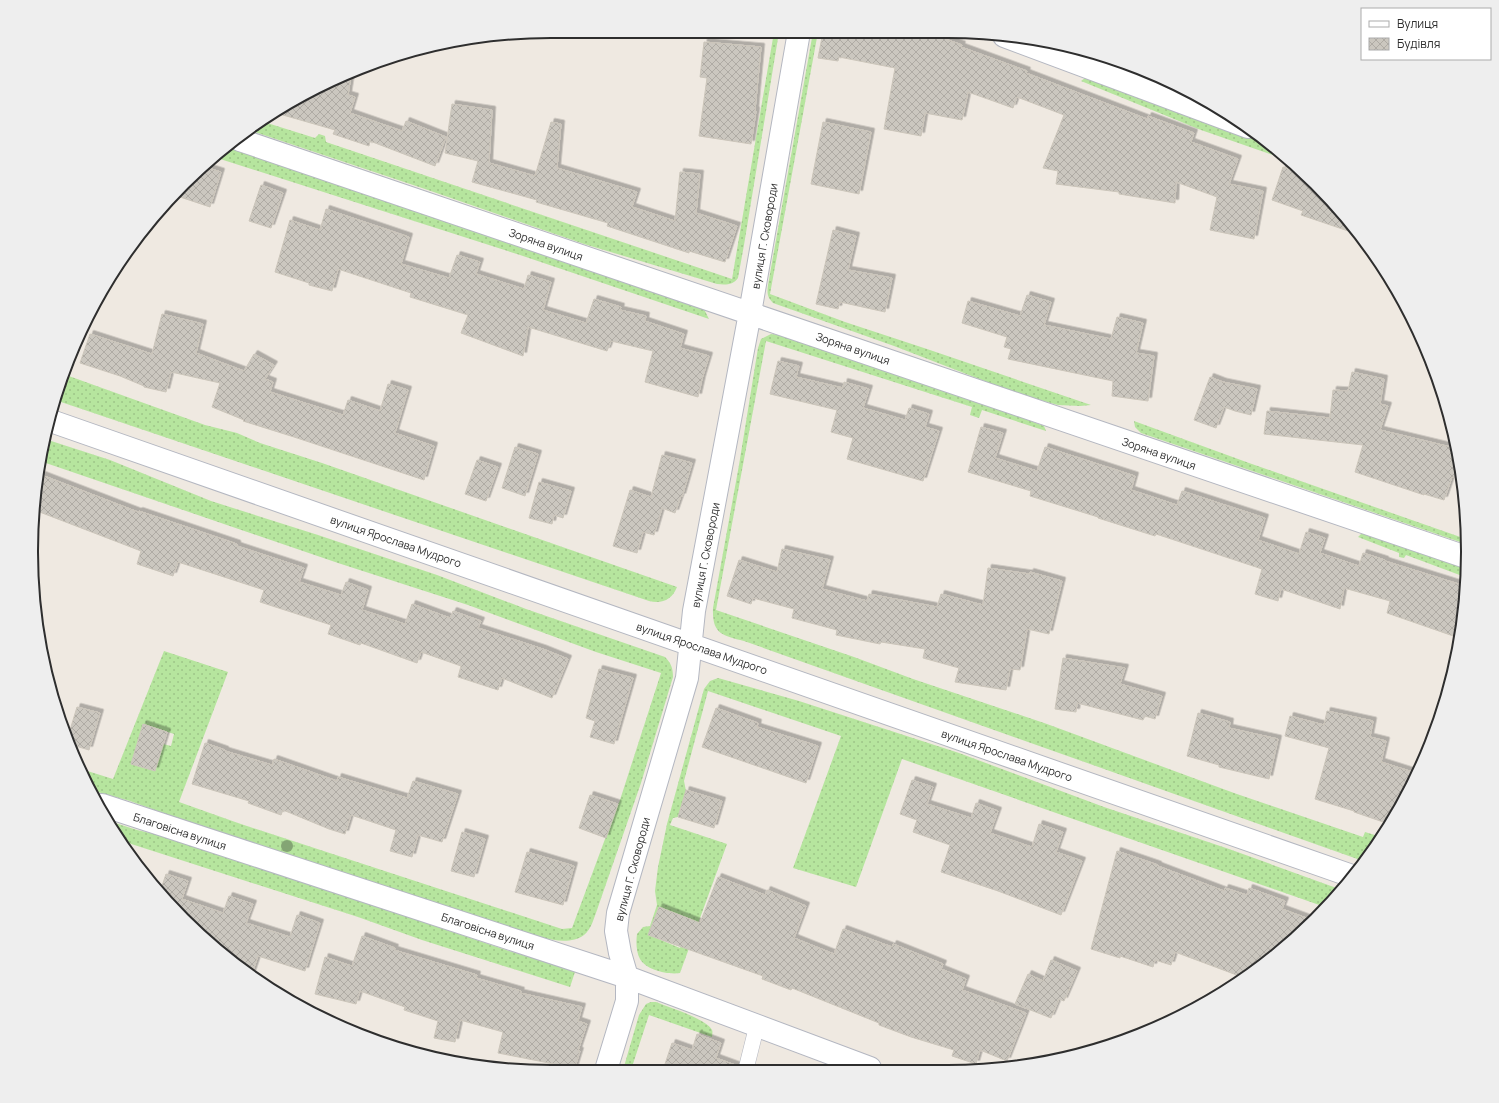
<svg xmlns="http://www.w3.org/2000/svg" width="1499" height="1103" viewBox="0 0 1499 1103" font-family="Manrope,sans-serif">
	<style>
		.grass { fill: url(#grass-dots); fill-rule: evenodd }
		.building { fill: url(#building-cross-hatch); stroke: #cbc5ba; filter: url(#shadow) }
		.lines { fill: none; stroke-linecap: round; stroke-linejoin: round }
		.lane-casing { stroke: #b4b7c1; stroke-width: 16 }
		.street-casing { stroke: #b4b7c1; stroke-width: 24 }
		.lane { stroke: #fff; stroke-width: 15 }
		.street { stroke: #fff; stroke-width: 22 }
		.tree { fill: #84a574 }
		.labels { text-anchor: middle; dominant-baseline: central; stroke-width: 3.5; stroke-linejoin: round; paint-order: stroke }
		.street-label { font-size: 11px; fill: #2e2e2e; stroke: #fff }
		.rim { fill: none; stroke: #2e2e2e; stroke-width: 2 }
	</style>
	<defs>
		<pattern id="grass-dots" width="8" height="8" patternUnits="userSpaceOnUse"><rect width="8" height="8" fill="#b6e59e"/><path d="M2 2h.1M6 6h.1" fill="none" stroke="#9dc588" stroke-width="1.8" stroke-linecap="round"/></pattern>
		<pattern id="building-cross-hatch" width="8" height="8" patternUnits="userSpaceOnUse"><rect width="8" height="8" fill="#cbc7bf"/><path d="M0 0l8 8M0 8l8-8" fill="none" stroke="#afaba4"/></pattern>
		<filter id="shadow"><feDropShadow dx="3.5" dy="-3.5" stdDeviation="0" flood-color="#0004"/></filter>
	</defs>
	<rect width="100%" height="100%" fill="#efe9e1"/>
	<path class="grass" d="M 774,32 L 779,32 L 744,245 L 738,278 C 733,285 726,285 717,284 L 584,244 L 425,189 L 252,131 L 264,122 L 315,138 L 319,134 L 325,136 L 326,142 L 732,279 Z
		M 813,32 L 818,32 L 770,294 L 845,322 L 927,349 L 1091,405 L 1080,406 L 1058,405 L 1018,394 L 894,346 L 773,303 C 767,297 767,293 768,285 Z
		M 1057,45 L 1082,49 L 1147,71 L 1176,86 Z
		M 1085,78 L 1189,113 L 1269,143 L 1293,162 L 1201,130 L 1081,81 Z
		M 231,147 L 704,309 L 709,319 L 520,255 L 217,158 Z
		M 771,334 L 784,336 L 966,397 L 1044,426 L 1046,431 L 982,410 L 979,418 L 970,415 L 972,407 L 766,341 L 716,610 L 854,657 L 913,679 L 1047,724 L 1234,793 L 1363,837 L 1365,832 L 1378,836 L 1378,840 L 1363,861 L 744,641 C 722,635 712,634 713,608 L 739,465 L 758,348 L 761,339 Z
		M 66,375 L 205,425 L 237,433 L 260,443 L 322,463 L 677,587 C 672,600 662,604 649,601 L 58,401 Z
		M 1134,421 L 1249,463 L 1466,539 L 1466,544 L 1141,433 L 1135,427 Z
		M 45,439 L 110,460 L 211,501 L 318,535 L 437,575 L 526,609 L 665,657 C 671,663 673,668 673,677 L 641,783 L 597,910 C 594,918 591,930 584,935 C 568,947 540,937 522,933 L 210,830 L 130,801 L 94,791 L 81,769 L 113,779 L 164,651 L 228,672 L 179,802 L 238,823 L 562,929 L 572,928 L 618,804 L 619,803 L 661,673 L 596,652 L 468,605 L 338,563 L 40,461 L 41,450 ZM 143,724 L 174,734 L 171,746 L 163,744 L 155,771 L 131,764 Z
		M 1361,534 L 1364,534 L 1465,567 L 1465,577 L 1406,555 L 1404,558 L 1399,557 L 1399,553 L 1358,537 Z
		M 718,678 L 799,701 L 959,753 L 1104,807 L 1229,849 L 1342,890 L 1325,907 L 902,759 L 856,887 L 793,868 L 841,736 L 708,691 L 684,781 L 686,791 L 678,817 L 673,818 L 670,825 L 727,844 L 680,973 C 668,975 646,970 640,959 C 636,952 636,941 637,934 L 643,927 L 650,926 L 657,905 L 655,891 L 658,867 L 667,824 L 704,689 L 710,681 ZM 659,907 L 691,919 L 680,948 L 649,935 Z
		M 112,822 L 137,830 L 181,840 L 509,951 L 574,970 L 575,972 L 570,987 L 422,940 L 358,917 L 122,841 Z
		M 651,1002 L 656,1002 C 668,1007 707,1019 712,1030 C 713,1032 712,1035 712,1037 L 649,1015 L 631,1070 L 623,1070 L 639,1015 L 646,1004 Z"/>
	<path class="building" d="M 823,32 L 926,32 L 962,45 L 961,47 L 1027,71 L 1026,73 L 1147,119 L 1148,116 L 1194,133 L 1191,142 L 1238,159 L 1229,184 L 1263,191 L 1254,239 L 1210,230 L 1217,197 L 1176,182 L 1175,203 L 1119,194 L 1119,192 L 1056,184 L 1058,171 L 1043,168 L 1064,115 L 1017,97 L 1013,108 L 968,92 L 962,120 L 925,113 L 921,136 L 884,129 L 895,68 L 839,57 L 838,61 L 818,58 Z
		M 704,42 L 761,47 L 755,110 L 756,111 L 751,144 L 699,136 L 707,78 L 700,77 Z
		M 351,76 L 348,95 L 355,97 L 350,113 L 402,131 L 406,121 L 446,137 L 435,166 L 370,141 L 369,146 L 333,134 L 335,130 L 276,113 L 291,101 Z
		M 452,104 L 492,110 L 489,163 L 535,176 L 551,122 L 561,124 L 557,168 L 637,192 L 632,207 L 675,221 L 680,172 L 700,174 L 696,213 L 737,226 L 725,262 L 689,251 L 689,253 L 607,226 L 608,223 L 536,202 L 537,200 L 472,182 L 478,161 L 445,153 Z
		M 823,122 L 871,132 L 859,194 L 811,184 Z
		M 205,167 L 221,172 L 210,207 L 174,195 L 183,184 Z
		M 1283,167 L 1303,174 L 1360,235 L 1301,215 L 1303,211 L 1272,200 Z
		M 261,185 L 283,193 L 271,228 L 249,221 Z
		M 326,209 L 409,237 L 401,264 L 449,278 L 457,255 L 480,262 L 476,274 L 524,289 L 528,275 L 551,282 L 543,310 L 586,323 L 594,299 L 621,307 L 620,310 L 646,316 L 645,321 L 684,334 L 680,348 L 709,356 L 702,379 L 698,397 L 645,382 L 653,351 L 611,341 L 607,351 L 528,327 L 523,356 L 461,333 L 468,315 L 410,297 L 411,293 L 338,269 L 332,291 L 309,285 L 309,283 L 275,272 L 290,220 L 320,230 Z
		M 833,230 L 856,236 L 848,270 L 892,278 L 885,312 L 840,302 L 838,309 L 816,304 Z
		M 1027,295 L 1051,302 L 1044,325 L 1111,339 L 1117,317 L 1143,323 L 1136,353 L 1154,356 L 1148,401 L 1112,396 L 1113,381 L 1008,359 L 1011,349 L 1004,347 L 1007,337 L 962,323 L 968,301 L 1020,316 Z
		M 162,314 L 203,324 L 196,353 L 244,371 L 254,354 L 274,365 L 265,379 L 273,382 L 270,392 L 343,415 L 348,400 L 380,411 L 388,384 L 408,390 L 395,433 L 434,446 L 424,480 L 294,437 L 243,421 L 244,420 L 212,407 L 220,383 L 171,372 L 166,392 L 144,387 L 144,386 L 120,376 L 80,363 L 90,334 L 152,354 Z
		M 778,361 L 799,366 L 796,377 L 843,388 L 844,382 L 869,389 L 863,408 L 905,420 L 909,408 L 929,414 L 925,427 L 939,431 L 923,481 L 847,459 L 853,438 L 831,432 L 837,410 L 770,394 Z
		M 1352,372 L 1384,379 L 1380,404 L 1388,406 L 1380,430 L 1455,448 L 1461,479 L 1452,477 L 1444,500 L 1424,494 L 1424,495 L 1355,472 L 1363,445 L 1264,434 L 1267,411 L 1330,418 L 1333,390 L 1348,391 Z
		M 1210,377 L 1223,382 L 1257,389 L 1251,415 L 1235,411 L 1224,407 L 1216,428 L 1194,420 Z
		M 981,427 L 1003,433 L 995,458 L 1037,471 L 1045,447 L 1135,476 L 1131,490 L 1177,505 L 1182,491 L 1265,518 L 1258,540 L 1299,554 L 1306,532 L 1325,538 L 1320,553 L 1359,566 L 1363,553 L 1385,560 L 1385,561 L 1465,586 L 1464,620 L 1459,638 L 1387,613 L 1390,601 L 1344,588 L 1340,609 L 1281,589 L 1278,601 L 1255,594 L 1262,569 L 1156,534 L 1155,536 L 1098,518 L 1098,517 L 1030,496 L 1031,491 L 968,472 Z
		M 515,447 L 538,454 L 525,496 L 502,488 Z
		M 662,455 L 692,463 L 682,497 L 681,496 L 675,513 L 662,508 L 654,535 L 643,532 L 637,553 L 613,546 L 630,490 L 651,497 Z
		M 477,460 L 498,467 L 486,501 L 465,494 Z
		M 39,474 L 138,512 L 139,511 L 237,544 L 237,546 L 304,568 L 299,582 L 341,595 L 346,582 L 368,590 L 362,610 L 405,624 L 412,604 L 450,618 L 453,611 L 481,621 L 478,628 L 543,649 L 568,659 L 552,698 L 502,678 L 498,690 L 458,677 L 461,666 L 421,652 L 417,663 L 361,643 L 360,645 L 328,634 L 331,625 L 260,602 L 264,590 L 178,562 L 173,576 L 137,564 L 141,551 L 37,511 Z
		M 539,482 L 571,491 L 563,518 L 554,515 L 552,524 L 529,518 Z
		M 782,549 L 830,560 L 822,589 L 867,601 L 869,594 L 937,607 L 941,594 L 983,605 L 988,568 L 1030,574 L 1030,572 L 1062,581 L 1049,634 L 1027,629 L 1020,670 L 1010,669 L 1006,690 L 955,682 L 959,668 L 923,658 L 925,649 L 881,642 L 880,644 L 836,635 L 837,630 L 792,618 L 794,609 L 753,598 L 751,604 L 727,596 L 739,560 L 777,572 Z
		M 1063,658 L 1125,668 L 1120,684 L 1162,696 L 1155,719 L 1145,716 L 1143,720 L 1077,703 L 1076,712 L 1055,709 Z
		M 599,669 L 633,678 L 614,744 L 590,737 L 595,721 L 586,718 Z
		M 77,707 L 100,713 L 89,750 L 69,744 L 67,740 Z
		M 716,708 L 758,723 L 757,727 L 818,746 L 806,783 L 702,747 Z
		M 1327,711 L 1373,721 L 1370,737 L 1386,741 L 1381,762 L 1416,773 L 1398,812 L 1389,824 L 1354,812 L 1354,811 L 1315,799 L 1329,748 L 1285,736 L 1290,716 L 1324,725 Z
		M 1198,713 L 1230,722 L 1229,728 L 1278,739 L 1269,779 L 1219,767 L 1219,765 L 1187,756 Z
		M 143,724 L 167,732 L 155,771 L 131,764 Z
		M 205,743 L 225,750 L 225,751 L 272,765 L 274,759 L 337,781 L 338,777 L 407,798 L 413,781 L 458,794 L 442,842 L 418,835 L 412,857 L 390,851 L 396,830 L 351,815 L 345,834 L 329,829 L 283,810 L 281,815 L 248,803 L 249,801 L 192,784 Z
		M 912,780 L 933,787 L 927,804 L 971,818 L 976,803 L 998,811 L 990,833 L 1032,847 L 1039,824 L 1063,832 L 1056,852 L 1082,861 L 1061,915 L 998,891 L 941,872 L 950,845 L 913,832 L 917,820 L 900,814 Z
		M 686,790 L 722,801 L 714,828 L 678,817 Z
		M 590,795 L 618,804 L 606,838 L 579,828 Z
		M 462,832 L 485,839 L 474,877 L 451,871 Z
		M 1117,851 L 1158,865 L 1158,866 L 1224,891 L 1225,888 L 1247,895 L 1249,888 L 1285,901 L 1282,909 L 1312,920 L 1264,965 L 1242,977 L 1175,952 L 1171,965 L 1155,960 L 1153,967 L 1120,956 L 1120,958 L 1091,949 Z
		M 527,852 L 574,866 L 563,905 L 515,892 Z
		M 166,874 L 188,881 L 182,899 L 223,913 L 229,896 L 253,904 L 246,923 L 290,937 L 297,915 L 320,923 L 305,971 L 258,956 L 252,974 L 208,943 L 160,892 Z
		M 718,877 L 765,895 L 767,890 L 806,906 L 794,938 L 834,954 L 843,929 L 892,947 L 893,944 L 943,964 L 941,969 L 966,979 L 962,990 L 1026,1013 L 1007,1061 L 980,1050 L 976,1064 L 952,1056 L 954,1050 L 911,1037 L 879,1025 L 879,1023 L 792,988 L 791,990 L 762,979 L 763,976 L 648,935 L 659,907 L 700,923 Z
		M 362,936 L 395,948 L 394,950 L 477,975 L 476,978 L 521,991 L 520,993 L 582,1007 L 578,1021 L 587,1024 L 578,1051 L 580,1051 L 574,1070 L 552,1071 L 554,1064 L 498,1053 L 503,1032 L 460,1020 L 455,1042 L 434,1038 L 438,1021 L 404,1010 L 405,1007 L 360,991 L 356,1004 L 315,994 L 325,957 L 352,966 Z
		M 1051,960 L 1077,971 L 1064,1001 L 1059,999 L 1051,1018 L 1015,1004 L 1028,974 L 1043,981 Z
		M 697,1034 L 721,1043 L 716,1058 L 738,1066 L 737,1069 L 663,1070 L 672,1043 L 692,1050 Z"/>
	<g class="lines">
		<g class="lane-casing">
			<path id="lane" d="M 746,1069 L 757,1025"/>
		</g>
		<g class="street-casing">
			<path id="street" d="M 1004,36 L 1248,127
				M 240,140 L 1466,557
				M 51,421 L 1352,876
				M 102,805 L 627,977 L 870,1068
				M 606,1070 L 627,1001 L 627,977 L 620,953 L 616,931 L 618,913 L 687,678 L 694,611 L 750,313 L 799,32"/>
		</g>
		<use href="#lane" class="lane"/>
		<use href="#street" class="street"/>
	</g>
	<circle class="tree" cx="287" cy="846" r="6"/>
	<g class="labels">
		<g class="street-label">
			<text transform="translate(764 236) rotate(-80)">вулиця Г. Сковороди</text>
			<text transform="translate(546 244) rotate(19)">Зоряна вулиця</text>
			<text transform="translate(853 348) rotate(19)">Зоряна вулиця</text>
			<text transform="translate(1159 453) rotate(19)">Зоряна вулиця</text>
			<text transform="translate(396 541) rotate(19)">вулиця Ярослава Мудрого</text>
			<text transform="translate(705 555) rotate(-79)">вулиця Г. Сковороди</text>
			<text transform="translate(702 648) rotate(19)">вулиця Ярослава Мудрого</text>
			<text transform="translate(1007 755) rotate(19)">вулиця Ярослава Мудрого</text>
			<text transform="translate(180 831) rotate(18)">Благовісна вулиця</text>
			<text transform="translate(632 869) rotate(-75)">вулиця Г. Сковороди</text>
			<text transform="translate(488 931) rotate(18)">Благовісна вулиця</text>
		</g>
	</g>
	<path d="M0 0H1499V1103H0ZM551 38H948A513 513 0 0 1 1461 551V552A513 513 0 0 1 948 1065H551A513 513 0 0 1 38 552V551A513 513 0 0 1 551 38Z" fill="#eee" fill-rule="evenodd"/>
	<path class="rim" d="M551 38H948A513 513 0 0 1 1461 551V552A513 513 0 0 1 948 1065H551A513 513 0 0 1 38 552V551A513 513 0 0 1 551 38Z"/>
	<rect x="1361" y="8" width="130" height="52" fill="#ffffff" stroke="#ababab"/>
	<rect x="1369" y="21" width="20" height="6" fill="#ffffff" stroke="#ababab"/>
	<text x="1397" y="28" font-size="12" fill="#2e2e2e">Вулиця</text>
	<rect x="1369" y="38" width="20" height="12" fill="url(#building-cross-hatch)" stroke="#ababab"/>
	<text x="1397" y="48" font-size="12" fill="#2e2e2e">Будівля</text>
</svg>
